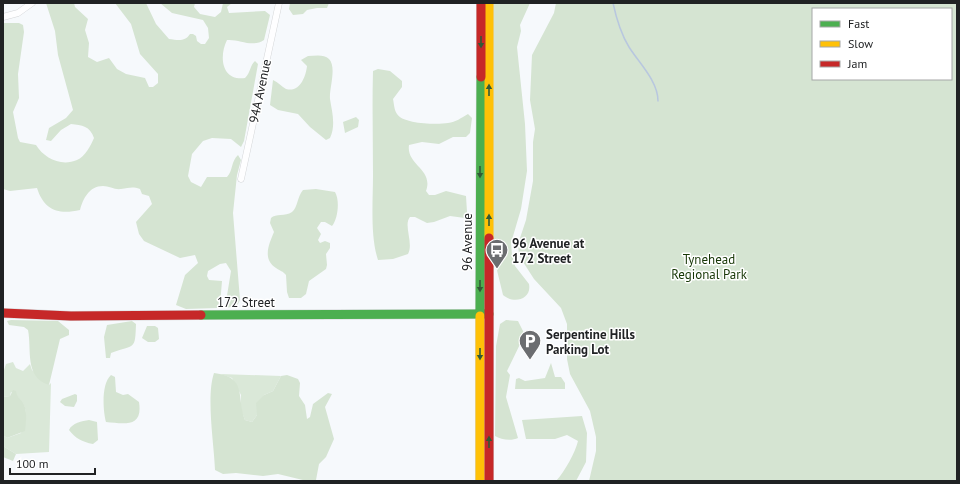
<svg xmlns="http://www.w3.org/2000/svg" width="960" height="484" viewBox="0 0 960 484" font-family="'PT Sans',sans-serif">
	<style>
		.green { fill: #dae8d8 }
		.forest { fill: #d5e4d2; fill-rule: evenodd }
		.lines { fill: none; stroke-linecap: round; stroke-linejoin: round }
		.stream { stroke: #b8c7df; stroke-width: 1.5 }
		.street-casing { stroke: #d4d6d8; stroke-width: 7 }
		.fast-casing { stroke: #d4d6d8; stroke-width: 10 }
		.slow-casing { stroke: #d4d6d8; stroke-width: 10 }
		.jam-casing { stroke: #d4d6d8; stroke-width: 10 }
		.street { stroke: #fefeff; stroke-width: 6 }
		.fast { stroke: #4caf50; stroke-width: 9 }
		.slow { stroke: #ffc107; stroke-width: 9 }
		.jam { stroke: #c62828; stroke-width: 9 }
		.oneway { fill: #325a36 }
		.labels { text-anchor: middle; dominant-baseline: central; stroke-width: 3; stroke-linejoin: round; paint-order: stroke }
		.street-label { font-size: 13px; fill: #202224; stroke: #fff }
		.poi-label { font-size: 13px; font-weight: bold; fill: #202224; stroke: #fff; text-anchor: start }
		.park-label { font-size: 13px; fill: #173706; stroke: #fff }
	</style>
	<rect width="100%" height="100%" fill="#f6f9fc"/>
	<path class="green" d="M 13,362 L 16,368 L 23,371 L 30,364 L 32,370 L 49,385 L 51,383 L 49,452 L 16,454 L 3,446 L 3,435 L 7,438 L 21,433 C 27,414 30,404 11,392 L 10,396 L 3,397 L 3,373 L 6,364 Z
		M 220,374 L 281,376 L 273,391 L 264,395 L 257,415 L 252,422 L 245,420 L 241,410 L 241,395 L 232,378 Z"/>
	<path class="forest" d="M 46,3 L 74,3 L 75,7 L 88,19 L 85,30 L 89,43 L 88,57 L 97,62 L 109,58 L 117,69 L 126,74 L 145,78 L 149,87 L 153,87 L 158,83 L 158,74 L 140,54 L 131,24 L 115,3 L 146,3 L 156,24 L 169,39 C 178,40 185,42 190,34 L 193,34 L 196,36 L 197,41 L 201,44 L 205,44 L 209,38 L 208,28 L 203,20 L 172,13 L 160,3 L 195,3 L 194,7 L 200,14 L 215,17 L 221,12 L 223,3 L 232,3 L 227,7 L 229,13 L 265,11 L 270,15 L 264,40 C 252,48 240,39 227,40 C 219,56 221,81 245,78 C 251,72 250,65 255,61 L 258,64 L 244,141 L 241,147 L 231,139 L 212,138 L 203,141 L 192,154 L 188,176 L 191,182 L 201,187 L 207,177 L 227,177 C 233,171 231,161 238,155 L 241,160 L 237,175 L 233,213 L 240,300 L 237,306 L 225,308 L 231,271 L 226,263 L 220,264 L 208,271 L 207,276 L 209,280 L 222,281 L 220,305 L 217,308 L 186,309 L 176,305 L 185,275 L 198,263 L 195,255 L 180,258 L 144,241 L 139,234 L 136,222 L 152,204 L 149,196 L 142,194 L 140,189 C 132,186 129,188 121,189 C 115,190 109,186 103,186 C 89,186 83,199 80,210 C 58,215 44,210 37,188 L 10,191 L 3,189 L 3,23 L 19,23 L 23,25 L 24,32 L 18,74 L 19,98 L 13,112 L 18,138 L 20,142 L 36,145 C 44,158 61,167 77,160 C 85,157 91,145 94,138 C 90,126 82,125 71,124 L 61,130 L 51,141 L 46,140 L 49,128 L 66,118 L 73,110 L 58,55 L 55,31 Z
		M 290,3 L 329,3 L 327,8 L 317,8 L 307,10 L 303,14 L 293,15 L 289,9 Z
		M 494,3 L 530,3 L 520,25 L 521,31 L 517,47 L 525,124 L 527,171 L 521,209 L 511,243 L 512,255 L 515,266 L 529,284 C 532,300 513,304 503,295 L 494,258 Z
		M 556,3 L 957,3 L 957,481 L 589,481 L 596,451 L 596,437 L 590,411 L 570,374 L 567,359 L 567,324 L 561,308 L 534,279 L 525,265 L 519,255 L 518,244 L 526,220 L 533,181 L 533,142 L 535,129 L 530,100 L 532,55 L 554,13 ZM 813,9 L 951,9 L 951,79 L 813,79 Z
		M 308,56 C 315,56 324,54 329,59 C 337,67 329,89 330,99 C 332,112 336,125 330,138 L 326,140 L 310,127 L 298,114 L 278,110 L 270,105 L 273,80 C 278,82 282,87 286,89 C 300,93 306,76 307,66 L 301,60 Z
		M 378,69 L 390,71 L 402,81 L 402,87 L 393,99 C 394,103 394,110 397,114 C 403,124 437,125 448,123 C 456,122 461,118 468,114 L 472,118 L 470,133 L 466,137 L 453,137 L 439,144 L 422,142 L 409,145 C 406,165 434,169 426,191 L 429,195 L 435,195 L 446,191 L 466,196 L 467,212 L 465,218 L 450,216 L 434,222 L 427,223 L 415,217 L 410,217 C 403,225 414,243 408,254 L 393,259 L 378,260 C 370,236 373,201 373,175 C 373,140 372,106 373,71 Z
		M 356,117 L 359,120 L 358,127 L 345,133 L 343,122 Z
		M 316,189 L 335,192 C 340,200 338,219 332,226 L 325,222 L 321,222 L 317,228 L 321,234 L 318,240 L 320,243 L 325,241 L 330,243 L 330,248 L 326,254 L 327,265 L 326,269 L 309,281 L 306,294 L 301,298 L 289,298 L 287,292 L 286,275 C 283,271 280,271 276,268 C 262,259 269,244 274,232 L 270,223 L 271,218 C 276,213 285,217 292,212 C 298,207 297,197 303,190 Z
		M 11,320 L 58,321 L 69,330 L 69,335 L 60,339 L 49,385 C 24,377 32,350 28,330 L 24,327 L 9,325 L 7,321 Z
		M 506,320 L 518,321 L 523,331 L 524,336 L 507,371 L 510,375 L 506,397 L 518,438 C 512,441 501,440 495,436 L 496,346 L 500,324 Z
		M 132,321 L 136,324 C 135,351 135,344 111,353 L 110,358 L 106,358 L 104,337 L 107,325 Z
		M 147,326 L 155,326 L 158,328 L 159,339 L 155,342 L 148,342 L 142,338 Z
		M 551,363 L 555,377 L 561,377 L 565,383 L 565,389 L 515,389 L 516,379 L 519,378 L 525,381 L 545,378 Z
		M 214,373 C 248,377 236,397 245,420 L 252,422 L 257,415 L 256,403 L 264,395 L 273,391 L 281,376 L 287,375 L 298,379 L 300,383 L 299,396 L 305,405 L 307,419 L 310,417 L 313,404 L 328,393 L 332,394 L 325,407 L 334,439 L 326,457 L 319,464 L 316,480 L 307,481 L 278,474 L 263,476 L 236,473 L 223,474 L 215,470 C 214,443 206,397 214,373 Z
		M 111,375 L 115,377 L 116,392 L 123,395 L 128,394 L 139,402 C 143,427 126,424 106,422 C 103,411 101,384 111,375 Z
		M 13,390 L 16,391 C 17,397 19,397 22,401 C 28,409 26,422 25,431 L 7,438 L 3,435 L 3,397 L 10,396 Z
		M 75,394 L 77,395 L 77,401 L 74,407 L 65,406 L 60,402 L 62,399 Z
		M 582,416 L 587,433 L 586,462 L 576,481 L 556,481 C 565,471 575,453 578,441 L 567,435 L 555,439 L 526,439 L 522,420 Z
		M 89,420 L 97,422 L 98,440 L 93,444 C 82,442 75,438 69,430 C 72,423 82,421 89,420 Z
		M 3,446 L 16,454 L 13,461 L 3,457 Z"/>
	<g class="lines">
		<path class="stream" d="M 613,3 C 616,17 621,34 629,47 C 639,63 658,81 658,101"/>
		<g class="street-casing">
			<path id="street" d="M 3,17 L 18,13 L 32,3
				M 241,179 L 279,3"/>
		</g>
		<g class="fast-casing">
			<path id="fast" d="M 201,315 L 489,314
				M 480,316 L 481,77"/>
		</g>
		<g class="slow-casing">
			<path id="slow" d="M 489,3 L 489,238
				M 480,481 L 480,316"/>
		</g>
		<g class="jam-casing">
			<path id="jam" d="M 481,77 L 481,3
				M 489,238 L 489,481
				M 3,313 L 71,316 L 201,315"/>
		</g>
		<use href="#street" class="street"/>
		<use href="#fast" class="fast"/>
		<use href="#slow" class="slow"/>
		<use href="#jam" class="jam"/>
	</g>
	<defs><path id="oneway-solid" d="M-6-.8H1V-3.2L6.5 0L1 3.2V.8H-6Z"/></defs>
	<g class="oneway">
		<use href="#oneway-solid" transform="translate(481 42) rotate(90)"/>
		<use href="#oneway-solid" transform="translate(489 90) rotate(-90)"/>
		<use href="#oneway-solid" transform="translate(480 172) rotate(90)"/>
		<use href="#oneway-solid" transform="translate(489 220) rotate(-90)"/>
		<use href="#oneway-solid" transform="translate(480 286) rotate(90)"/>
		<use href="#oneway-solid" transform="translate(480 354) rotate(90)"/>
		<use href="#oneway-solid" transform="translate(489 442) rotate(-90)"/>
	</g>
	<defs>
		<g id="bus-pin" transform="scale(1.15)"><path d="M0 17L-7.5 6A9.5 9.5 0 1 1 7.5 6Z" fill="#6b6d70" stroke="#fff"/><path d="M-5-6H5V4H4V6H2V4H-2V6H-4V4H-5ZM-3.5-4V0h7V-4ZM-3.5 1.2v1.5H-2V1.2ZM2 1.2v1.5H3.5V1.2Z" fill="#fff"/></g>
		<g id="parking-pin" transform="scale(1.15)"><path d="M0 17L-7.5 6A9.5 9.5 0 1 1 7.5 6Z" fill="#6b6d70" stroke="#fff"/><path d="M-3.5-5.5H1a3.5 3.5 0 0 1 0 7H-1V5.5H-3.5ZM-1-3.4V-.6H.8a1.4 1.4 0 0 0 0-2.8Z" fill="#fff"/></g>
	</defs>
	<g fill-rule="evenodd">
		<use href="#bus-pin" x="497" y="250"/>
		<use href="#parking-pin" x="530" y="341"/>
	</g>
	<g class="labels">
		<g class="street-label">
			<text transform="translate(260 91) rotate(-78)">94A Avenue</text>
			<text transform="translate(467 242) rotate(-90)">96 Avenue</text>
			<text x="246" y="302">172 Street</text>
		</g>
		<g class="poi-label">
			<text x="512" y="243">96 Avenue at<tspan x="512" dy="15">172 Street</tspan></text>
			<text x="546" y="334">Serpentine Hills<tspan x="546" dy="15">Parking Lot</tspan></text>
		</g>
		<g class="park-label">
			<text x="709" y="259">Tynehead<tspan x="709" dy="15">Regional Park</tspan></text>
		</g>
	</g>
	<rect width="960" height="484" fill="none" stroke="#202224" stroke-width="8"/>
	<rect x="812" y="8" width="140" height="72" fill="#ffffff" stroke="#a6a7a7"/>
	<rect x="820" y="21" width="20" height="6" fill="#4caf50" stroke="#a6a7a7"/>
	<text x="848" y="28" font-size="12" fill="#202224">Fast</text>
	<rect x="820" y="41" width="20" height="6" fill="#ffc107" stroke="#a6a7a7"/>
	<text x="848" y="48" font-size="12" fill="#202224">Slow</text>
	<rect x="820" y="61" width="20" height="6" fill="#c62828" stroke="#a6a7a7"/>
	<text x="848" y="68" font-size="12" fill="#202224">Jam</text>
	<path d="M10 468v6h85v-6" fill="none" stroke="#202224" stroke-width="2"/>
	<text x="16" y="468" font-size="12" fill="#202224" stroke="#ffffff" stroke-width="3" paint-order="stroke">100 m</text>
</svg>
